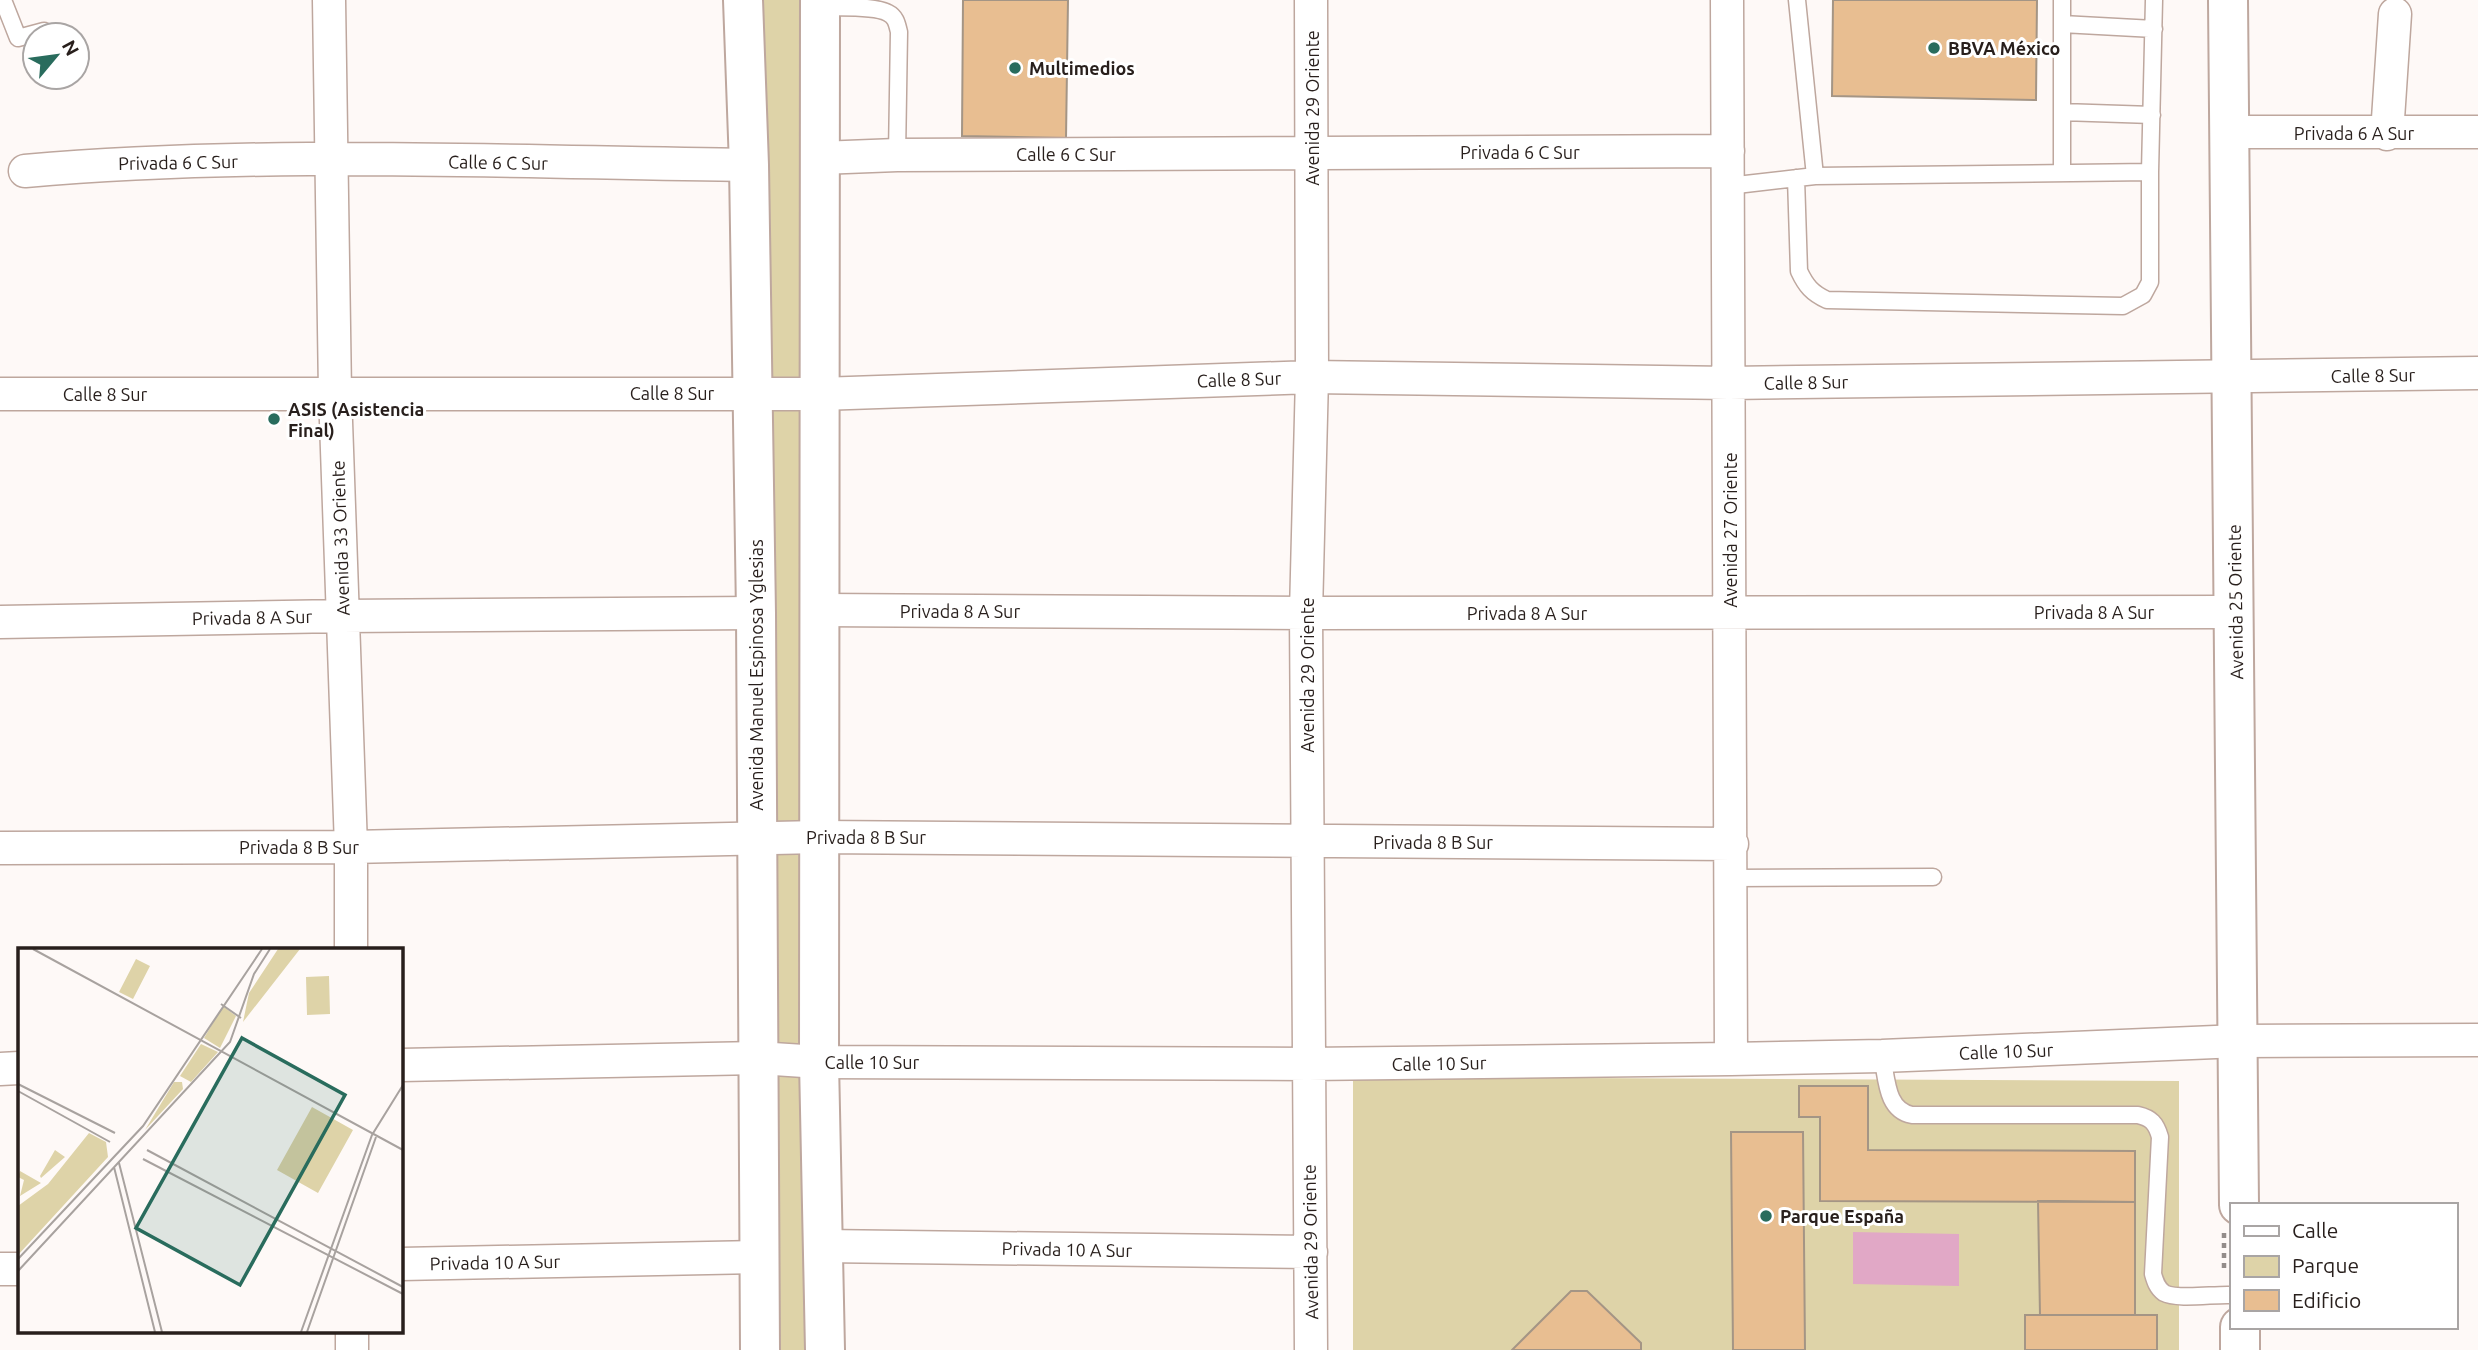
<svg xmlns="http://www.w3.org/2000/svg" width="2478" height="1350" viewBox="0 0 2478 1350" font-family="Ubuntu,sans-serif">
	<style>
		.green { fill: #ded3a8 }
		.water { fill: #e1a8c6 }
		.building { fill: #e8be91; stroke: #a49585; stroke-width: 2 }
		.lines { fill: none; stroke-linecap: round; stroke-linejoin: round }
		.lane-casing { stroke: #bea79e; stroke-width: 19 }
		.street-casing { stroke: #bea79e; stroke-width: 35 }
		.secondary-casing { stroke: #bea79e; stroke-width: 42 }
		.path { stroke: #938c8a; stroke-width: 4.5; stroke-dasharray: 5 5; stroke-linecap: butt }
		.lane { stroke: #fff; stroke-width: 16 }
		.street { stroke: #fff; stroke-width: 32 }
		.secondary { stroke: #fff; stroke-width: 38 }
		.poi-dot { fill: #296c5d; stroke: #fff; stroke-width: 2.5 }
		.labels { text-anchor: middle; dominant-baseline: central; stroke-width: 6; stroke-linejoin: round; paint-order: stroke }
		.poi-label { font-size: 18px; font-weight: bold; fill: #281f1c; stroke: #fff; text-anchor: start }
		.street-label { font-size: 18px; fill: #281f1c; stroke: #fff }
		.inset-road { fill: none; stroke: #a8a29f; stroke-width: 2 }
		.view { fill: #296c5d; fill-opacity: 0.15; stroke: #296c5d; stroke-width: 3.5 }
		.inset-edge { fill: none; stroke: #281f1c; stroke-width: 3.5 }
	</style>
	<rect width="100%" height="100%" fill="#fef9f7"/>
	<path class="green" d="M 750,0 L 808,0 L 814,382 L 760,381 Z
		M 761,404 L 813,404 L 816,1350 L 770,1350 Z
		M 1353,1077 L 2179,1081 L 2179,1350 L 1353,1350 Z"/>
	<path class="water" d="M 1853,1232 L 1959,1234 L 1959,1286 L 1853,1284 Z"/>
	<path class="building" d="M 963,0 L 1068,0 L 1066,138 L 962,136 Z
		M 1833,0 L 2037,0 L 2036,100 L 1832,96 Z
		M 1799,1086 L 1868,1086 L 1868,1150 L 2135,1151 L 2135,1202 L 1820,1201 L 1820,1117 L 1799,1117 Z
		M 1731,1132 L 1803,1132 L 1805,1350 L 1733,1350 Z
		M 2038,1201 L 2135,1202 L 2135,1315 L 2040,1315 Z
		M 1571,1291 L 1587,1291 L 1641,1343 L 1641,1350 L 1512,1350 Z
		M 2025,1315 L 2157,1315 L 2157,1350 L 2025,1350 Z"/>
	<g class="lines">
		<g class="lane-casing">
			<path id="lane" d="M 3,0 L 18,38 L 44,31
				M 1797,0 L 1815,176
				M 2062,0 L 2062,172
				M 821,7 C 837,8 874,5 888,13 C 896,17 897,24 899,32 L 897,155
				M 2062,24 L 2154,29
				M 2062,112 L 2152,115
				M 2150,172 L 2154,0
				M 1728,186 L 1815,176 L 2150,172 L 2150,282 L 2143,295 L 2123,306 L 1827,300 C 1812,293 1806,286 1799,271 L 1796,178
				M 1732,878 L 1933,877
				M 1882,1056 C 1887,1079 1886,1110 1912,1115 L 2138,1115 C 2151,1118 2156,1123 2160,1137 L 2153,1274 C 2155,1281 2157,1288 2164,1293 C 2177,1300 2215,1294 2231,1295"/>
		</g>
		<g class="street-casing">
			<path id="street" d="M 329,0 L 335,393 L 351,847 L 351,949
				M 1727,0 L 1731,1059
				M 2229,132 L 2478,132
				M 2387,134 L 2395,14
				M 820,158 L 897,155 L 1728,151
				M 25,171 C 265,150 508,162 749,165
				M 0,394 L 820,394 L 1312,377 L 1729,383 L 2478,373
				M 820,610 L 1306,613 L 2235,612
				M 0,622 L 342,616 L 756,613
				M 0,848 L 351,847 L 819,837 L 1732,844
				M 401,1065 L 758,1058 L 819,1062 L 1308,1064 L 1731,1059 L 1882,1056 L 2239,1041 L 2478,1040
				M 0,1069 L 19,1068
				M 823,1246 L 1311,1252
				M 401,1264 L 758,1257
				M 0,1269 L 19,1269
				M 352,1331 L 352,1350
				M 1311,1350 L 1306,613 L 1312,377 L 1311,0"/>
		</g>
		<g class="secondary-casing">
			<path id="secondary" d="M 743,0 L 749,165 L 756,613 L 760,1350
				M 820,0 L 819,1062 L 825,1350
				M 2228,0 L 2239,1205
				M 2240,1327 L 2240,1350"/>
		</g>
		<path class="path" d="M 2224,1233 L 2224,1273"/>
		<use href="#lane" class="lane"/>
		<use href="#street" class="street"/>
		<use href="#secondary" class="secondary"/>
	</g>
	<g class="poi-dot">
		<circle cx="1934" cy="48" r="7"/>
		<circle cx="1015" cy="68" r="7"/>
		<circle cx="274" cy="419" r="7"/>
		<circle cx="1766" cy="1216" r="7"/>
	</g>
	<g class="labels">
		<g class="poi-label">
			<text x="1948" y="48">BBVA México</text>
			<text x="1029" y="68">Multimedios</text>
			<text x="288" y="409">ASIS (Asistencia<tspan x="288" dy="21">Final)</tspan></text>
			<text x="1780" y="1216">Parque España</text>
		</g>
		<g class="street-label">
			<text transform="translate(1312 108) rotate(-90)">Avenida 29 Oriente</text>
			<text x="2354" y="133">Privada 6 A Sur</text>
			<text x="1520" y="152">Privada 6 C Sur</text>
			<text x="1066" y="154">Calle 6 C Sur</text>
			<text transform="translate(178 162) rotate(-1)">Privada 6 C Sur</text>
			<text transform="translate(498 162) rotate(1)">Calle 6 C Sur</text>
			<text transform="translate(2373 375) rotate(-1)">Calle 8 Sur</text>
			<text transform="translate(1239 379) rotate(-2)">Calle 8 Sur</text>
			<text transform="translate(1806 382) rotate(-1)">Calle 8 Sur</text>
			<text x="672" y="393">Calle 8 Sur</text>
			<text x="105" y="394">Calle 8 Sur</text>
			<text transform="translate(1730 530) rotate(-90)">Avenida 27 Oriente</text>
			<text transform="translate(340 538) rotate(-92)">Avenida 33 Oriente</text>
			<text transform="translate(2235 602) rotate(-91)">Avenida 25 Oriente</text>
			<text x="960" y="611">Privada 8 A Sur</text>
			<text x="2094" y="612">Privada 8 A Sur</text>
			<text x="1527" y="613">Privada 8 A Sur</text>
			<text transform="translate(252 617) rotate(-1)">Privada 8 A Sur</text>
			<text transform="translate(756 675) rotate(-90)">Avenida Manuel Espinosa Yglesias</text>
			<text transform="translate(1307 675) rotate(-90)">Avenida 29 Oriente</text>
			<text x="866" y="837">Privada 8 B Sur</text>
			<text x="1433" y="842">Privada 8 B Sur</text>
			<text x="299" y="847">Privada 8 B Sur</text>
			<text transform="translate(2006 1051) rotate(-2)">Calle 10 Sur</text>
			<text x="872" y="1062">Calle 10 Sur</text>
			<text transform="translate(1439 1063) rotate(-1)">Calle 10 Sur</text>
			<text transform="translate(1310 1242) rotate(-91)">Avenida 29 Oriente</text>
			<text transform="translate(1067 1249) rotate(1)">Privada 10 A Sur</text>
			<text transform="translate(495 1262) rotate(-1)">Privada 10 A Sur</text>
		</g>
	</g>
	<g transform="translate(18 948)">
		<rect width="385" height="385" fill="#fef9f7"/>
		<path d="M 260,1 L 282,1 L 225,74 L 231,45 ZM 118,11 L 132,18 L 115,51 L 101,44 ZM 311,28 L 312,66 L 289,67 L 288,29 ZM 205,58 L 218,68 L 202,100 L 186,90 ZM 183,96 L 200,104 L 173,134 L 162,128 ZM 156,134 L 164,134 L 165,141 L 127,182 ZM 294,159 L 335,182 L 300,245 L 259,222 ZM 71,185 L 88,194 L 90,209 L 0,307 L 0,258 L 30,236 ZM 37,202 L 47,209 L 23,230 L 22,228 ZM 2,223 L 23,235 L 2,248 L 6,232 L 0,229 Z" fill="#ded3a8"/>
		<path class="inset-road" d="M 15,1 L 385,202M 203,56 L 223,70M 0,136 L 97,185M 0,143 L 92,194M 129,202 L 385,339M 125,211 L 385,346M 101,215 L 144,384M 96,219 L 137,384M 0,311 L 125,178 L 244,1M 0,323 L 212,94 L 236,26 L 252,1M 283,384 L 354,187 L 385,137M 289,384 L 358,189"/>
		<path class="view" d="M 224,90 L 327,147 L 222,337 L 118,280 Z"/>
		<rect width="385" height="385" class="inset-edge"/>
	</g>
	<rect x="2230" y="1203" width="228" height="126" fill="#ffffff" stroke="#a9a5a4" stroke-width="2"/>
	<rect x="2244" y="1226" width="35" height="10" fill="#ffffff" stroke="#a9a5a4" stroke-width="2"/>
	<text x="2292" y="1238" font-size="21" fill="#281f1c">Calle</text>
	<rect x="2244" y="1256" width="35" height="21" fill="#ded3a8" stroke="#a9a5a4" stroke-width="2"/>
	<text x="2292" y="1273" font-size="21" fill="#281f1c">Parque</text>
	<rect x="2244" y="1290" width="35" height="21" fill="#e8be91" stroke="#a9a5a4" stroke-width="2"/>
	<text x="2292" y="1308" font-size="21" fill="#281f1c">Edificio</text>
	<g transform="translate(56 56) rotate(61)"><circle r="33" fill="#ffffff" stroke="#a9a5a4" stroke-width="2"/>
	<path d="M0-5L12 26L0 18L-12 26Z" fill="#296c5d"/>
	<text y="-10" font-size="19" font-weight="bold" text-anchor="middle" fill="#281f1c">N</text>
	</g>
</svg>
